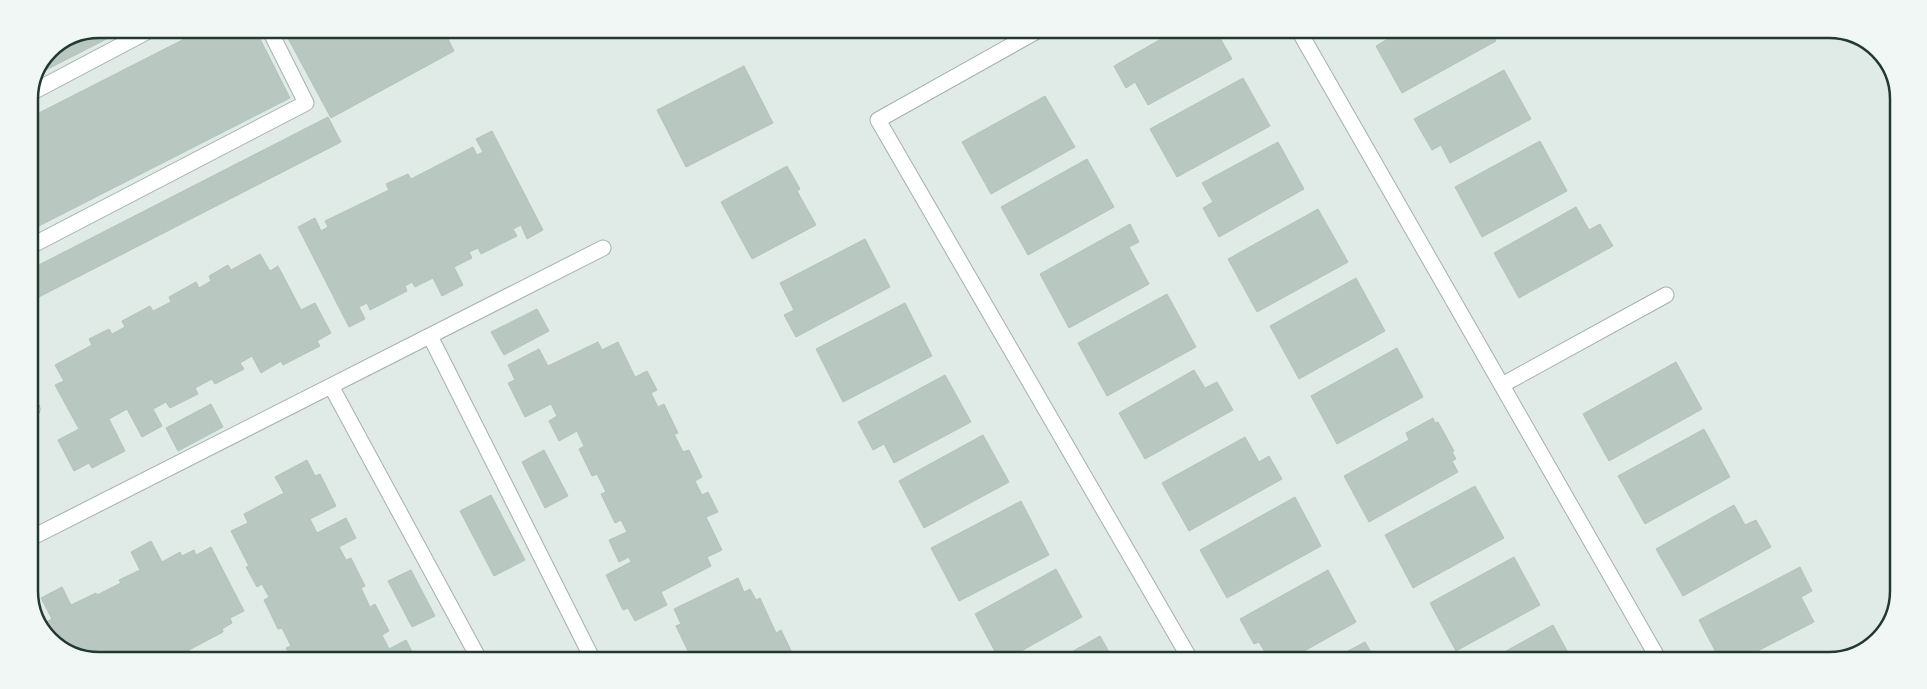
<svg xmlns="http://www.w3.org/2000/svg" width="1927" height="689" viewBox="0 0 1927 689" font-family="Barlow,sans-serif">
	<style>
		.building { fill: #b9c7c1; stroke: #b3c3bc }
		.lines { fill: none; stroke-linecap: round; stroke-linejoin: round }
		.lane-casing { stroke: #a3b1ad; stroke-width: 17 }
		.street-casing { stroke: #a3b1ad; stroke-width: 17 }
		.lane { stroke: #fff; stroke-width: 15 }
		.street { stroke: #fff; stroke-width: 15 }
		.rim { fill: none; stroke: #223933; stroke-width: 2.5 }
	</style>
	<rect width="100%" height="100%" fill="#e0eae6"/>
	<path class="building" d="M 99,29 L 126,29 L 38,74 L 50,49 Z
		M 204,29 L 255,29 L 290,98 L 29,231 L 29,118 Z
		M 283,29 L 443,29 L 454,51 L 331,118 Z
		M 1175,31 L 1216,31 L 1232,59 L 1148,105 L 1135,82 L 1126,88 L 1114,66 Z
		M 1401,31 L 1491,32 L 1496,41 L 1402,93 L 1376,46 Z
		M 744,66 L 773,123 L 686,167 L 657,110 Z
		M 1504,70 L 1531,119 L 1450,163 L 1441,145 L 1432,150 L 1414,119 Z
		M 1243,78 L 1270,126 L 1177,177 L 1150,129 Z
		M 1045,96 L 1075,147 L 991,194 L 962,142 Z
		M 328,117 L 341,142 L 33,300 L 29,292 L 29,270 Z
		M 492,131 L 543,230 L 527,239 L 521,225 L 513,229 L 517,236 L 481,254 L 478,248 L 469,252 L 472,258 L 454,267 L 463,285 L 442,296 L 433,278 L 415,287 L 412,282 L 405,286 L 407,291 L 370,310 L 367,303 L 359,307 L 365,319 L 349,327 L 298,227 L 315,218 L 321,231 L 328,227 L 325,221 L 389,190 L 386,184 L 408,174 L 411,179 L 473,147 L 477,155 L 483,152 L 476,139 Z
		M 1540,141 L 1567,191 L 1482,237 L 1455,187 Z
		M 1278,142 L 1304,189 L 1219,237 L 1203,208 L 1213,202 L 1202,183 Z
		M 1087,159 L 1114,207 L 1028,255 L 1001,207 Z
		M 787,166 L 800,189 L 797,191 L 816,225 L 752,259 L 721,202 Z
		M 1576,207 L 1589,230 L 1600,224 L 1613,246 L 1519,298 L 1494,253 Z
		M 1318,209 L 1348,262 L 1257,312 L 1228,259 Z
		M 1130,224 L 1139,242 L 1129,247 L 1149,284 L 1069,328 L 1040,274 Z
		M 865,239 L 890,287 L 796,337 L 784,315 L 794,310 L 780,283 Z
		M 260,254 L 270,271 L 278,266 L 301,310 L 315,303 L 331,333 L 317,341 L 320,346 L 283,365 L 281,361 L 261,373 L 252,356 L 240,363 L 244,369 L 215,384 L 212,379 L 195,388 L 198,394 L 170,408 L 166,402 L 153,409 L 162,426 L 142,437 L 127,409 L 109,419 L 125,451 L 92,468 L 89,463 L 74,471 L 58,440 L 79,429 L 55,385 L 64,381 L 55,365 L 92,345 L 89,339 L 109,329 L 112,334 L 125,327 L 122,321 L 150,306 L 153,311 L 171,302 L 169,297 L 196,282 L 199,288 L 211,281 L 209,276 L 228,265 L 231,270 Z
		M 1356,278 L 1385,331 L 1299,379 L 1270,326 Z
		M 1167,294 L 1196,347 L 1107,396 L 1078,343 Z
		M 905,303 L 932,356 L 843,402 L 816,349 Z
		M 537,309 L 549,331 L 504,355 L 491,332 Z
		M 598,342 L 602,350 L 618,342 L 635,377 L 647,371 L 657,390 L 651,393 L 658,407 L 664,404 L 678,433 L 674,434 L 683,452 L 689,450 L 702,477 L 695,481 L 702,495 L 708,492 L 718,512 L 706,517 L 722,550 L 707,557 L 711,566 L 661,592 L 667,605 L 635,621 L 628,608 L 623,610 L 606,575 L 631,562 L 629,557 L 619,562 L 609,540 L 627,532 L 621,520 L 615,523 L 601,494 L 606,492 L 597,474 L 592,476 L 579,449 L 584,446 L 577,431 L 559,441 L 549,421 L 557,416 L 551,404 L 525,417 L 508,383 L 515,380 L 508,365 L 539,349 L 548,366 Z
		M 1397,348 L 1423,397 L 1337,444 L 1311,396 Z
		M 1676,362 L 1702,409 L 1609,461 L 1583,414 Z
		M 1194,370 L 1205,388 L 1217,382 L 1233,410 L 1145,459 L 1119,413 Z
		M 945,375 L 971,422 L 894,463 L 884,444 L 873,450 L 858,422 Z
		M 211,404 L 223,427 L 178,451 L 166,428 Z
		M 1433,418 L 1435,423 L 1438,422 L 1454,451 L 1452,452 L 1456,459 L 1452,461 L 1458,472 L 1369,522 L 1344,476 L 1409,440 L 1406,433 Z
		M 1704,429 L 1730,477 L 1645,524 L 1618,476 Z
		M 983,435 L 1009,482 L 924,528 L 899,481 Z
		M 1245,437 L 1259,462 L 1269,456 L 1282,479 L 1189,531 L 1162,483 Z
		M 544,450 L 568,496 L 545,508 L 522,462 Z
		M 307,460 L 315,476 L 320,474 L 336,506 L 310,519 L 317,533 L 346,518 L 356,538 L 339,547 L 346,560 L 351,558 L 365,586 L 361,588 L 370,607 L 375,604 L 389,631 L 382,635 L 389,649 L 406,640 L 415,657 L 291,657 L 286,648 L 291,646 L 282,628 L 278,629 L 264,600 L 269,597 L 262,584 L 257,587 L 246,567 L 249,566 L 231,531 L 248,523 L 244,514 L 284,493 L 275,477 Z
		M 1475,486 L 1504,538 L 1413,588 L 1385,535 Z
		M 491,495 L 525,560 L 494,576 L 460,511 Z
		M 1295,497 L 1321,546 L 1227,598 L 1200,550 Z
		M 1021,501 L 1049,555 L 959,601 L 931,548 Z
		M 1734,505 L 1745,525 L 1756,520 L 1771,547 L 1683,596 L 1656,549 Z
		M 151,541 L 162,562 L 180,552 L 182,556 L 194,550 L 196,555 L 211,547 L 244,611 L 230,618 L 232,623 L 222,629 L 223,632 L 189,650 L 190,653 L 182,657 L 77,657 L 43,633 L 40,625 L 52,619 L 41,598 L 62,587 L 71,605 L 96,593 L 97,595 L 121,583 L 119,580 L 140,570 L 131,552 Z
		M 1514,557 L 1540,605 L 1456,651 L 1430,603 Z
		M 1800,567 L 1812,591 L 1801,597 L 1814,622 L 1740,660 L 1720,660 L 1699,620 Z
		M 1056,569 L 1082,617 L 1007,659 L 999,659 L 975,614 Z
		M 411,570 L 435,616 L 412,627 L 388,581 Z
		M 1328,570 L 1356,622 L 1290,659 L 1269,659 L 1259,642 L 1254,644 L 1240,619 Z
		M 738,578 L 744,592 L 750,589 L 756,600 L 760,598 L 776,633 L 781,630 L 794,657 L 684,658 L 690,655 L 676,626 L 681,624 L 674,609 Z
		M 1553,625 L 1572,660 L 1490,660 Z
		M 1100,636 L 1113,659 L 1059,659 Z
		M 1365,642 L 1375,659 L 1333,659 Z"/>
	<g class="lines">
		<g class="lane-casing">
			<path id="lane" d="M 29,94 L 152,29
				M 29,247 L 306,103 L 269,29
				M 430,336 L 592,658
				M 331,386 L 478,657
				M 29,411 L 32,409
				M 29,539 L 603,248"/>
		</g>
		<g class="street-casing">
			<path id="street" d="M 1037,31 L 878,120 L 1190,659
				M 1299,31 L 1659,660
				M 1502,385 L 1666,295"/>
		</g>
		<use href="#lane" class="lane"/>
		<use href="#street" class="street"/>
	</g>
	<path d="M0 0H1927V689H0ZM99 38H1829A61 61 0 0 1 1890 99V591A61 61 0 0 1 1829 652H99A61 61 0 0 1 38 591V99A61 61 0 0 1 99 38Z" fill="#f1f7f4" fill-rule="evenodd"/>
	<path class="rim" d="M99 38H1829A61 61 0 0 1 1890 99V591A61 61 0 0 1 1829 652H99A61 61 0 0 1 38 591V99A61 61 0 0 1 99 38Z"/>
</svg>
